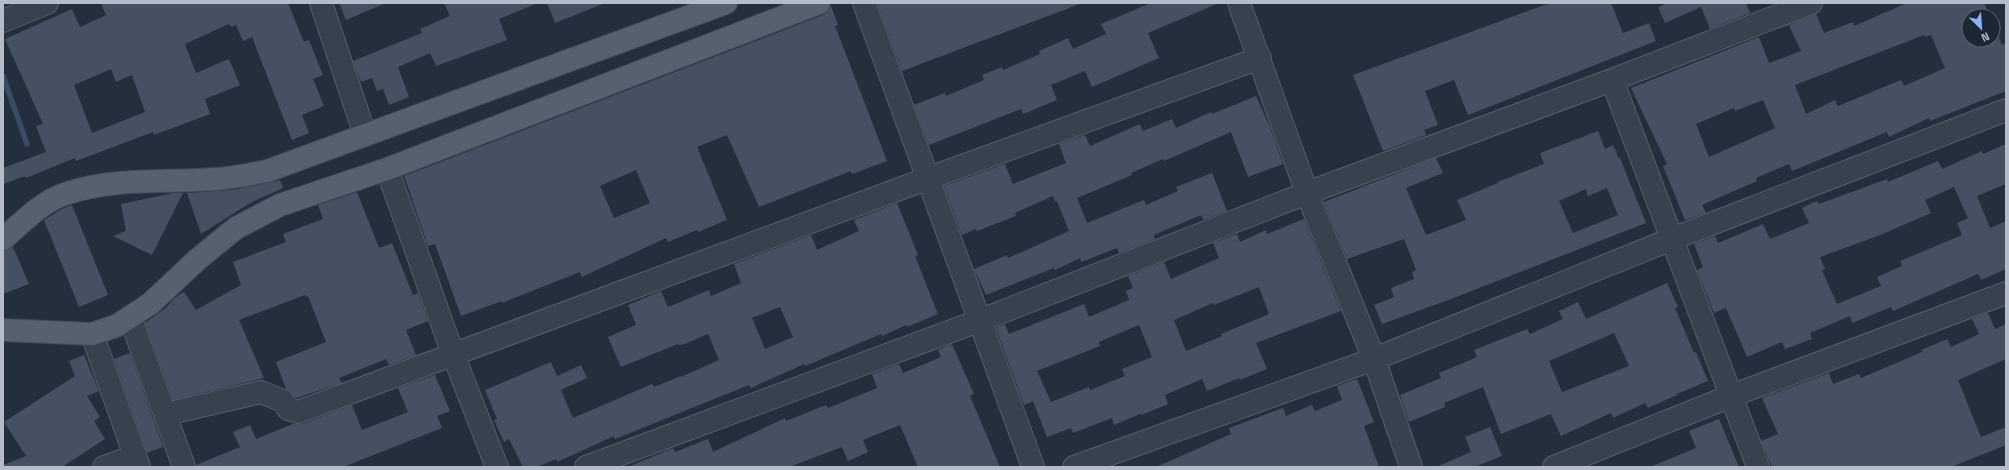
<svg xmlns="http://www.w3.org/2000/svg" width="2009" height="470" viewBox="0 0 2009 470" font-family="'Space Grotesk',sans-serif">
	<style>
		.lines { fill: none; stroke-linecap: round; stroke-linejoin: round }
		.stream { stroke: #394c67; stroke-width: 5.5 }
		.building { fill: #455162; fill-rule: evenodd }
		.minor-casing { stroke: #565f6c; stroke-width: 24 }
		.major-casing { stroke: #414a57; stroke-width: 24 }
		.minor { stroke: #38414e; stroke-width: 22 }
		.major { stroke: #56606e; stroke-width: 22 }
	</style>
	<rect width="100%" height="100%" fill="#242f3e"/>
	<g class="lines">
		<path class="stream" d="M 3,76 L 27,144"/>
	</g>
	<path class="building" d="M 101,3 L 288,3 L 304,42 L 309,40 L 323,75 L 313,79 L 324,106 L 302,115 L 309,133 L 292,140 L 252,37 L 243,41 L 236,25 L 231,27 L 229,24 L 185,44 L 196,73 L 229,59 L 240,85 L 205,99 L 210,114 L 154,135 L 153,132 L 76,161 L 75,158 L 26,178 L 25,176 L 3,184 L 3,168 L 46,152 L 36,126 L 43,124 L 5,39 L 72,9 L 80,27 L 106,15 ZM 111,69 L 116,82 L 132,75 L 145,112 L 92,133 L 74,85 Z
		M 339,3 L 386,3 L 346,20 Z
		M 444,3 L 538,3 L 499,19 L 507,40 L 436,66 L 430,53 L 398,67 L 409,97 L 389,105 L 383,89 L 377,91 L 372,78 L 361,82 L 353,61 L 422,33 L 420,29 L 450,16 Z
		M 547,3 L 603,3 L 603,4 L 555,23 Z
		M 877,3 L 1079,3 L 1080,4 L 902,71 Z
		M 1151,3 L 1219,3 L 1148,33 L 1159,58 L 1092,87 L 1085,71 L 1051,85 L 1057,100 L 1023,114 L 1021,109 L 929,145 L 914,105 L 945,93 L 946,96 L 984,80 L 982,75 L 1002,67 L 1003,70 L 1040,54 L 1039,51 L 1068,38 L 1073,49 L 1106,34 L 1101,24 Z
		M 1550,3 L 1611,3 L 1623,33 L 1649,23 L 1656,41 L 1468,115 L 1454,80 L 1425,91 L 1438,125 L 1424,130 L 1426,135 L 1383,151 L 1353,75 Z
		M 1667,3 L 1746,3 L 1750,13 L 1710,29 L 1701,7 L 1665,23 L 1658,7 Z
		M 1907,3 L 1984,3 L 1990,16 L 1969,16 L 1969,40 L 1993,40 L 1993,24 L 2002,45 L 2006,43 L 2006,91 L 1930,121 L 1929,118 L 1889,137 L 1887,132 L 1792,171 L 1789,164 L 1756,178 L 1757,181 L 1702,205 L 1706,213 L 1685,220 L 1663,166 L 1667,164 L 1631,88 L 1759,37 L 1769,63 L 1801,51 L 1789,25 L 1816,14 L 1824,33 L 1853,22 L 1854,26 ZM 1924,35 L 1925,37 L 1931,35 L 1945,68 L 1904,86 L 1901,80 L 1838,106 L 1835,100 L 1806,114 L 1795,85 ZM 1763,100 L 1775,128 L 1709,157 L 1696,124 L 1734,108 L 1735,111 Z
		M 831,6 L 838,25 L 835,26 L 887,161 L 852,174 L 851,171 L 759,207 L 727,135 L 697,147 L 727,220 L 698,232 L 697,230 L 668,242 L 666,238 L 582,277 L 580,272 L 502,303 L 502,301 L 461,316 L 435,244 L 428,246 L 404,176 L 823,15 L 828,11 ZM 636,170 L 650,203 L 614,218 L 600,186 Z
		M 1256,96 L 1270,127 L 1283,164 L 1248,177 L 1231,132 L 1164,161 L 1163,159 L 1131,173 L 1132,175 L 1077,198 L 1087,223 L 1144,200 L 1146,205 L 1178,191 L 1176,187 L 1212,173 L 1227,211 L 1203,220 L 1201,215 L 1154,235 L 1155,239 L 1119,253 L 1117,248 L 1081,262 L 1080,258 L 1055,270 L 1054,268 L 986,295 L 974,269 L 1007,255 L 1008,258 L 1069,231 L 1057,201 L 1055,202 L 1053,196 L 1015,213 L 1016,216 L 977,231 L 976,229 L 962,235 L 944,186 L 1005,164 L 1013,184 L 1066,163 L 1059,144 L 1085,135 L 1090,146 L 1140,124 L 1143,131 L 1172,119 L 1176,128 L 1211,112 L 1212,114 Z
		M 1598,131 L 1605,149 L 1613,145 L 1619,159 L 1620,158 L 1646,223 L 1451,299 L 1382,324 L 1374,305 L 1394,297 L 1391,288 L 1414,279 L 1412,272 L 1416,270 L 1404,239 L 1347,259 L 1324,202 L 1436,158 L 1443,173 L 1406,188 L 1426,235 L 1466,220 L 1457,200 L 1498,183 L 1497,182 L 1544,164 L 1540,153 ZM 1607,188 L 1618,215 L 1573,233 L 1559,201 L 1586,189 L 1588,196 Z
		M 2006,144 L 2006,184 L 1977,196 L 1990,228 L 2006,221 L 2006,269 L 1981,280 L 1978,274 L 1893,311 L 1891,307 L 1852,323 L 1850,316 L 1810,333 L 1812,339 L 1785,349 L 1782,342 L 1747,357 L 1726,308 L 1714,313 L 1697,270 L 1703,267 L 1694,244 L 1715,236 L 1718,243 L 1763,224 L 1770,239 L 1809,223 L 1802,208 L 1817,201 L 1819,204 L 1887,179 L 1888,182 L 1938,161 L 1942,169 L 1982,151 L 1983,154 ZM 1954,187 L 1968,218 L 1957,223 L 1962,235 L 1900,261 L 1902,266 L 1877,277 L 1881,286 L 1837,304 L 1822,270 L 1825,269 L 1820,257 L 1880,235 L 1931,213 L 1925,200 Z
		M 280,180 L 283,188 L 250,203 L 201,234 L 187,193 L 231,190 Z
		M 357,192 L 379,248 L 392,243 L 413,295 L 418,293 L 428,321 L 406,330 L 416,355 L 389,365 L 386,359 L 339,378 L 342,383 L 296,398 L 286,389 L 276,362 L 326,342 L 308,296 L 306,297 L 305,295 L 239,320 L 264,378 L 173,400 L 145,323 L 167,307 L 173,299 L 184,292 L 196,310 L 241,285 L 233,262 L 286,242 L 283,234 L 323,219 L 318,205 Z
		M 173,193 L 183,193 L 152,255 L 113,236 L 126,231 L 121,204 Z
		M 897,203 L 918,255 L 915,256 L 938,314 L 907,327 L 906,325 L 882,336 L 881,334 L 805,366 L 804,364 L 751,388 L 749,385 L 615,439 L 614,436 L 557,462 L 556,459 L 537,467 L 523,467 L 509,439 L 504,442 L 494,420 L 497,419 L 485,390 L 551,362 L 557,376 L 581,365 L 587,378 L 561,390 L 573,418 L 652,384 L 654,387 L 681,376 L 681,377 L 719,360 L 708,334 L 685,344 L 679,345 L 678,344 L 621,367 L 608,337 L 636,325 L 628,305 L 661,291 L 668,307 L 709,290 L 711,296 L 741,283 L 734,264 L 811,235 L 817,250 L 859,231 L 854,220 ZM 780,307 L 793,337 L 765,349 L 752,318 Z
		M 72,205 L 108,295 L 79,307 L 44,220 L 62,209 Z
		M 1304,219 L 1341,311 L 1256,343 L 1267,369 L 1240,380 L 1239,378 L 1207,391 L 1202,379 L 1165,395 L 1168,404 L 1141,415 L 1140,414 L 1114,425 L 1112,418 L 1073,433 L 1071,428 L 1047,437 L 1033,401 L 1024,405 L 996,328 L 1005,324 L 1009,334 L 1084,304 L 1089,317 L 1129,300 L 1126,291 L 1133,288 L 1128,276 L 1164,262 L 1171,279 L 1219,258 L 1213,243 L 1237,234 L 1240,242 L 1266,230 L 1267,234 ZM 1259,287 L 1269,314 L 1221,334 L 1222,336 L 1186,351 L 1174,320 L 1213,303 L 1214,305 ZM 1139,325 L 1152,357 L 1122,369 L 1125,376 L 1090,390 L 1089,387 L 1051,402 L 1037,371 L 1100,346 L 1099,342 Z
		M 13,247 L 29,284 L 3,294 L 3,251 Z
		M 1667,283 L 1678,307 L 1675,308 L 1694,353 L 1696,352 L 1708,381 L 1677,394 L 1677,395 L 1648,408 L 1645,403 L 1613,418 L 1611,413 L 1561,436 L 1551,414 L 1501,434 L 1483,387 L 1444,403 L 1445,407 L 1409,422 L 1400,395 L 1441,378 L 1439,373 L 1477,357 L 1474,350 L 1527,329 L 1530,334 L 1563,319 L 1559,311 L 1578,302 L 1586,319 ZM 1614,333 L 1629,366 L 1562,392 L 1549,361 Z
		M 1988,313 L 1995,329 L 2006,324 L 2006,359 L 1958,380 L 1981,437 L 2006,427 L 2006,445 L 1951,467 L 1772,467 L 1761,441 L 1778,434 L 1762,398 L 1829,373 L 1833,384 L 1859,374 L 1861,378 L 1922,352 L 1921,350 L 1947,339 L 1951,347 L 1979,334 L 1972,319 Z
		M 952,344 L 974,394 L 970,396 L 1000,467 L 918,467 L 900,425 L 863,440 L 868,452 L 848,461 L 842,447 L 789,467 L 628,467 L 673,448 L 675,452 L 708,439 L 713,452 L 785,418 L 786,421 L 826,405 L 828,408 L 877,388 L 872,374 L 899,364 L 903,373 L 941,357 L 938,350 Z
		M 130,353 L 163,447 L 147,453 L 114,359 Z
		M 84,355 L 99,391 L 87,396 L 100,417 L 94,421 L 105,439 L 62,467 L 3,467 L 3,465 L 26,456 L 4,422 L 75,376 L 69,361 Z
		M 435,375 L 450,411 L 437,416 L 442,428 L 343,467 L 196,467 L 196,465 L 240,447 L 233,432 L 250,425 L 256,439 L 293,424 L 302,424 L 352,405 L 362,430 L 408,412 L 398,388 Z
		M 1357,379 L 1374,422 L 1364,426 L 1379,467 L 1156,467 L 1231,434 L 1229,428 L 1283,408 L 1286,416 L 1312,405 L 1315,411 L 1342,400 L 1337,386 Z
		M 1719,419 L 1739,467 L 1650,467 L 1696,448 L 1689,431 Z
		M 1490,427 L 1502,456 L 1474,467 L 1436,467 L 1471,452 L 1465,437 Z"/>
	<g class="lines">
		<g class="minor-casing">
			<path id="minor" d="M 321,3 L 365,135
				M 864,3 L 1033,467
				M 1239,3 L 1307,193 L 1374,359 L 1411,467
				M 3,21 L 47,3
				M 1612,80 L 1758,467
				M 387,169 L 453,354 L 497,467
				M 130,317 L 184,467
				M 92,334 L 139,467
				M 166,414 L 261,392 L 283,401 L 288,409 L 298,412 L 929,178 L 1260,58
				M 104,467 L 135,456
				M 586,467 L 981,320 L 1307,193 L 1612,80 L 1811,3
				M 1074,467 L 1374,359 L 1672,239 L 2006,110
				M 1554,467 L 1731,396 L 2006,293"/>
		</g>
		<g class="major-casing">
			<path id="major" d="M 3,239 C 22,223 41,202 65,194 C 113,177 166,183 216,179 C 233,178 251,174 267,171 L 726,3
				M 3,330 L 92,334 L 116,326 L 150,304 L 198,259 L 236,228 L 280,205 L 387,169 L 819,3"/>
		</g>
		<use href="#minor" class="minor"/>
		<use href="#major" class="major"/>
	</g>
	<rect width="2009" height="470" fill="none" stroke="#b4bcc9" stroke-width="8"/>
	<g transform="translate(1981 28) rotate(155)"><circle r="19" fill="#1d2633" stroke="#59626f"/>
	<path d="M0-3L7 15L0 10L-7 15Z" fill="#8ab4f8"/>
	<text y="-6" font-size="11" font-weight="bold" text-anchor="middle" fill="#b4bcc9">N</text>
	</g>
</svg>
